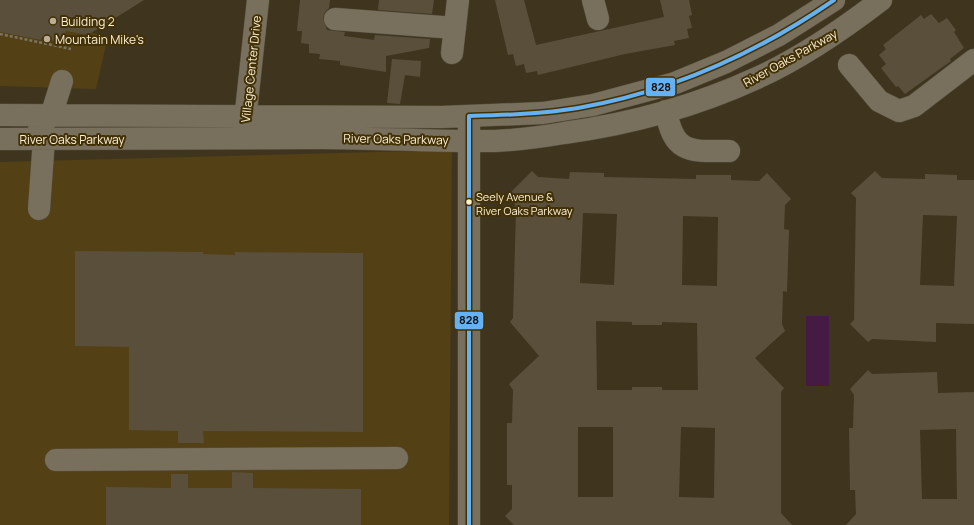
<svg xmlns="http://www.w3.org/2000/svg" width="974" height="525" viewBox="0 0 974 525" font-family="Manrope,sans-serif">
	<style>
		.built { fill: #534014 }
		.water { fill: #451b44 }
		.building { fill: #594f3b; fill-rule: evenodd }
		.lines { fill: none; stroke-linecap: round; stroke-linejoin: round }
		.minor-casing { stroke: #58503e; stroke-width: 23 }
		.path { stroke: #7b7462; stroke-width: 2.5; stroke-dasharray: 3 2; stroke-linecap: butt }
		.minor { stroke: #78705c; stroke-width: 22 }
		.bus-1-casing { stroke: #423106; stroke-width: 7 }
		.bus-1 { stroke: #66b1f2; stroke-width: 4 }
		.poi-dot { fill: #baae95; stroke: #423106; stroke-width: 1.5 }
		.bus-dot { fill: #fcefd4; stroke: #423106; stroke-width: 1.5 }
		.labels { text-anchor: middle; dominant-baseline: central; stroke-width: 4; stroke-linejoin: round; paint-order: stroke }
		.bus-label { font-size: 11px; fill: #fcefd4; stroke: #423106; text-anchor: start }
		.poi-label { font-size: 12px; fill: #fcefd4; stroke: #423106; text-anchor: start }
		.street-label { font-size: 12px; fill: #fcefd4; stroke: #423106 }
		.line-badge { stroke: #423106; stroke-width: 1.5 }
		.pale-badge-label { font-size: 11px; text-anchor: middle; font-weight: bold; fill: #111 }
	</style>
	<rect width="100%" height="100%" fill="#3f351f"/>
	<path class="built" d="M 0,14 L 108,36 L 96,89 L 0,86 Z
		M 452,150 L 449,525 L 0,525 L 0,162 Z"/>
	<path class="water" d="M 806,316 L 829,316 L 829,386 L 806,386 Z"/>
	<path class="building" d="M 0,0 L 144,0 L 88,35 L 66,31 L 64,43 L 41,38 L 41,40 L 0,32 Z
		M 300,0 L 330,0 L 329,8 L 325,12 L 323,18 L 327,30 L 345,32 L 344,36 L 374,40 L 375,35 L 430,39 L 429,48 L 386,56 L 386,72 L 340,65 L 340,61 L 319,59 L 320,54 L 309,53 L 309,44 L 301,43 L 302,31 L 297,31 Z
		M 379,0 L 434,0 L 432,14 L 378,10 Z
		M 495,0 L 524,0 L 536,45 L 664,17 L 660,0 L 689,0 L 692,15 L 689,16 L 692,28 L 687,29 L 689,38 L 674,41 L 675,45 L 625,54 L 538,75 L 537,71 L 526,73 L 524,64 L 516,66 L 513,54 L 508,55 Z
		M 931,14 L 939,23 L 947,18 L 956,30 L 954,32 L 964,48 L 950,59 L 951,61 L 905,94 L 898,86 L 896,87 L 881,68 L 886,64 L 879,55 L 886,49 L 883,45 L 921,15 L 924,19 Z
		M 392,59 L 421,61 L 420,77 L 405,75 L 400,104 L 387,103 Z
		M 532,171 L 538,177 L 569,179 L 570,172 L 604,173 L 604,177 L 696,179 L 696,175 L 731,175 L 731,180 L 759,181 L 767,173 L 791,199 L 785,205 L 784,229 L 789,230 L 787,292 L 783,291 L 782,324 L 785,331 L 755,358 L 784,388 L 781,392 L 781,513 L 792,525 L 514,525 L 505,516 L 512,509 L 512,485 L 507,485 L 507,423 L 512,423 L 513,390 L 509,384 L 539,356 L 510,322 L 513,318 L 516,210 L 514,200 L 509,194 ZM 583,213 L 617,214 L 614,285 L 580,283 ZM 683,216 L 718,217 L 717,286 L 682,285 ZM 596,321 L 632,322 L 632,325 L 662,325 L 662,322 L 697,323 L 698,390 L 662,390 L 662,387 L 632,387 L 632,390 L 597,390 ZM 578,427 L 613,427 L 613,497 L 578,497 ZM 681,427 L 715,428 L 714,498 L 679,497 Z
		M 875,171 L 882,178 L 925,179 L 925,174 L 957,175 L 957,180 L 974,180 L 974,324 L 936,323 L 936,342 L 872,339 L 868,342 L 850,324 L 854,320 L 856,198 L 851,193 ZM 923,215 L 957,216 L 954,286 L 920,285 Z
		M 75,251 L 203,252 L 203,254 L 235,255 L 235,252 L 363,253 L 363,432 L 203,431 L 204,443 L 178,443 L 178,431 L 129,430 L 129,347 L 75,346 Z
		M 868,370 L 872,374 L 937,372 L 938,393 L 974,392 L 974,525 L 846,525 L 856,514 L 855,490 L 850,490 L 849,428 L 853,428 L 854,395 L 850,389 ZM 956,429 L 957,499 L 922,499 L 920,430 Z
		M 232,472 L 253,473 L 253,488 L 361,489 L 361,525 L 106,525 L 106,487 L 171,488 L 171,474 L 188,474 L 188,488 L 232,488 Z"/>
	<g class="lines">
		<g class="minor-casing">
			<path id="minor" d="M 593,0 L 598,19
				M 335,19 L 455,28
				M 452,53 L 458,0
				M 849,65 L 879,101 L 899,111 L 914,106 L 974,60
				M 666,111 C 674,155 691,151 729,151
				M 0,115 L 442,117 L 543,113 L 593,105 L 675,83 L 726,62 L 779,35 L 834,0
				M 39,125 L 51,116 L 62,81
				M 244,130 L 258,0
				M 0,139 C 107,138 214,138 321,138 C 379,138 437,142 495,141 C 518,140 541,137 564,133 C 630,124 696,106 757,78 C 801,58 842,30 881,0
				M 39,209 L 44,139
				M 56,460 L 397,458
				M 469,525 L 469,125"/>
		</g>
		<path class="path" d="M 0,34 L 71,49"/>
		<use href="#minor" class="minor"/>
		<g class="bus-1-casing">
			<path id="bus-1" d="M 469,116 L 469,525
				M 469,116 C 505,115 542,114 578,108 C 670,92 757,53 834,0"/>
		</g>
		<use href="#bus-1" class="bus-1"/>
	</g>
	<g class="poi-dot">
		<circle cx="53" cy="21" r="4"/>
		<circle cx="47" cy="39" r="4"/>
	</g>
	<circle class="bus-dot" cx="469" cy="202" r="3.5"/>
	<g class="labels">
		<g class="bus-label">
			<text x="476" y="196">Seely Avenue &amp;<tspan x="476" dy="14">River Oaks Parkway</tspan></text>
		</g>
		<g class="poi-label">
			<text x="61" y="21">Building 2</text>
			<text x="55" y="39">Mountain Mike's</text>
		</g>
		<g class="street-label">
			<text transform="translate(790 58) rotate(-29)">River Oaks Parkway</text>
			<text transform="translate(251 69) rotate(-84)">Village Center Drive</text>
			<text x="72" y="139">River Oaks Parkway</text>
			<text transform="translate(396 139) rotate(1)">River Oaks Parkway</text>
		</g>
	</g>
	<g class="line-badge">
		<rect x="645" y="77" width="31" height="20" rx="4" fill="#66b1f2"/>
		<rect x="454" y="311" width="30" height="19" rx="4" fill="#66b1f2"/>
	</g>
	<g class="pale-badge-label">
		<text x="661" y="91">828</text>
		<text x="469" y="324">828</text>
	</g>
</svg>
